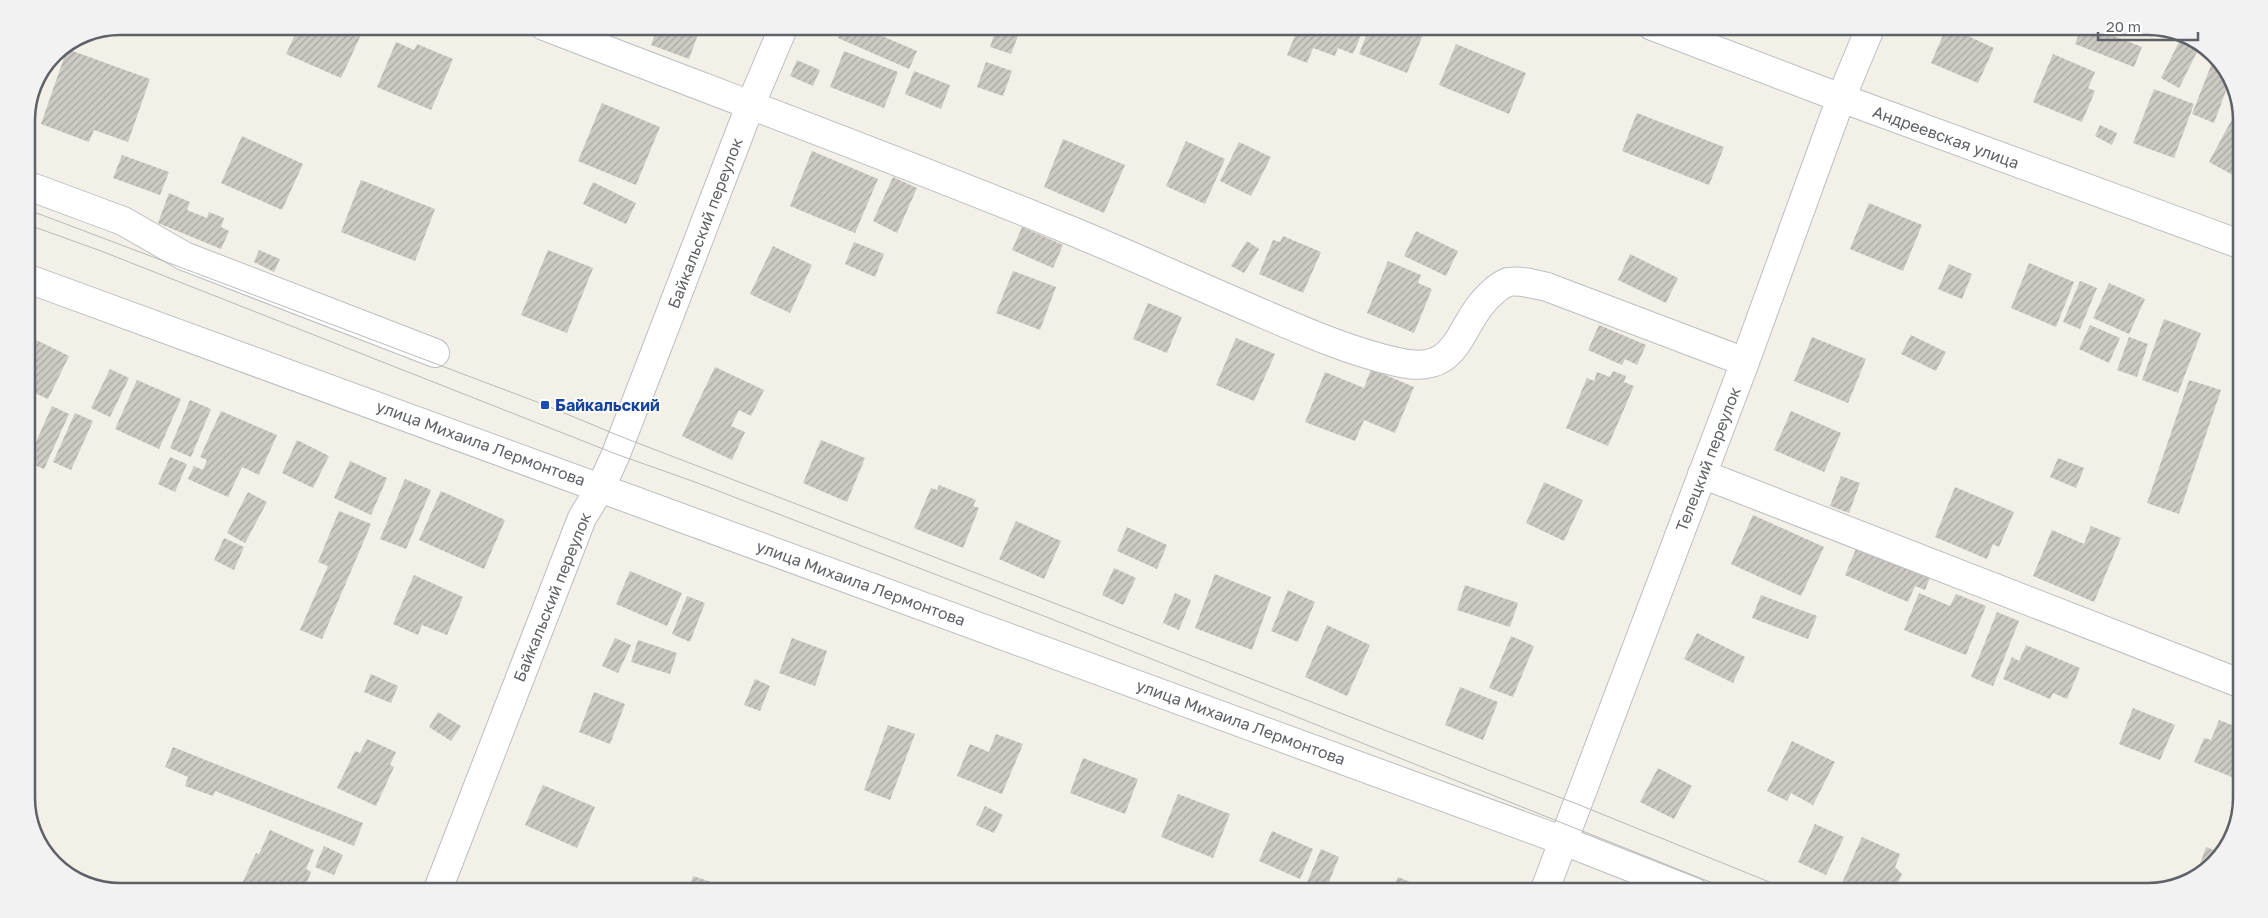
<svg xmlns="http://www.w3.org/2000/svg" width="2268" height="918" viewBox="0 0 2268 918" font-family="'Golos Text',sans-serif">
	<style>
		.building { fill: url(#building-hatch) }
		.lines { fill: none; stroke-linecap: round; stroke-linejoin: round }
		.minor-casing { stroke: #bbbec3; stroke-width: 30 }
		.minor { stroke: #fff; stroke-width: 28 }
		.tram { stroke: #b8b9b9; stroke-width: 1 }
		.transit-dot { fill: #1a4fb4; stroke: #fff; stroke-width: 2 }
		.labels { text-anchor: middle; dominant-baseline: central; stroke-width: 4; stroke-linejoin: round; paint-order: stroke }
		.street-label { font-size: 16px; fill: #5e6268; stroke: #fff }
		.transit-label { font-size: 16px; font-weight: bold; fill: #164399; stroke: #fff; text-anchor: start }
		.rim { fill: none; stroke: #5e6268; stroke-width: 2.5 }
	</style>
	<defs>
		<pattern id="building-hatch" width="6" height="6" patternUnits="userSpaceOnUse" patternTransform="scale(1.25)"><rect width="6" height="6" fill="#cdcac4"/><path d="M-1 1l2-2M0 6l6-6M5 7l2-2" fill="none" stroke="#aaa7a3"/></pattern>
	</defs>
	<rect width="100%" height="100%" fill="#f2f0e7"/>
	<path class="building" d="M 299,26 L 365,26 L 341,78 L 286,54 Z
		M 658,26 L 701,26 L 689,59 L 651,45 Z
		M 843,26 L 875,26 L 875,33 L 917,51 L 909,69 L 838,38 Z
		M 997,26 L 1019,33 L 1011,54 L 990,47 Z
		M 1252,26 L 1281,26 L 1277,36 Z
		M 1299,26 L 1365,26 L 1353,54 L 1338,48 L 1335,56 L 1313,48 L 1307,63 L 1287,55 Z
		M 1370,26 L 1415,26 L 1425,30 L 1407,73 L 1359,54 Z
		M 1947,26 L 1975,26 L 1970,37 L 1994,48 L 1978,83 L 1931,63 Z
		M 2082,26 L 2088,26 L 2142,47 L 2134,67 L 2075,44 Z
		M 2181,38 L 2199,48 L 2179,88 L 2161,78 Z
		M 396,42 L 414,50 L 417,44 L 453,59 L 431,110 L 377,87 Z
		M 1456,44 L 1526,73 L 1509,114 L 1439,85 Z
		M 67,49 L 150,79 L 128,142 L 94,130 L 89,142 L 41,124 Z
		M 844,51 L 898,72 L 884,108 L 830,87 Z
		M 2053,54 L 2095,72 L 2088,88 L 2095,91 L 2082,122 L 2033,102 Z
		M 2214,58 L 2226,68 L 2230,80 L 2214,123 L 2192,114 Z
		M 797,60 L 820,70 L 813,86 L 790,76 Z
		M 986,62 L 1012,71 L 1003,96 L 977,87 Z
		M 914,71 L 950,85 L 941,109 L 905,94 Z
		M 2154,89 L 2194,104 L 2174,158 L 2133,143 Z
		M 602,103 L 660,127 L 636,185 L 578,161 Z
		M 2239,106 L 2242,114 L 2242,180 L 2209,162 Z
		M 1637,113 L 1724,147 L 1709,185 L 1622,151 Z
		M 2100,125 L 2117,133 L 2112,145 L 2095,136 Z
		M 242,136 L 303,164 L 282,210 L 221,183 Z
		M 1063,139 L 1125,165 L 1104,213 L 1044,187 Z
		M 1186,141 L 1225,159 L 1205,204 L 1166,186 Z
		M 1239,142 L 1271,157 L 1251,196 L 1220,181 Z
		M 812,151 L 878,179 L 855,233 L 790,206 Z
		M 122,155 L 169,172 L 160,195 L 113,178 Z
		M 893,177 L 917,188 L 897,233 L 873,221 Z
		M 361,180 L 435,209 L 415,261 L 341,232 Z
		M 593,182 L 636,203 L 626,224 L 583,204 Z
		M 169,193 L 190,202 L 187,210 L 207,218 L 209,212 L 224,218 L 221,227 L 229,231 L 221,249 L 158,223 Z
		M 1869,203 L 1922,225 L 1903,271 L 1850,249 Z
		M 1022,227 L 1063,245 L 1053,268 L 1012,250 Z
		M 1416,231 L 1458,251 L 1446,276 L 1404,256 Z
		M 1283,236 L 1321,252 L 1303,293 L 1259,274 L 1273,240 L 1280,242 Z
		M 1247,241 L 1259,249 L 1244,273 L 1231,266 Z
		M 854,242 L 884,254 L 875,277 L 845,264 Z
		M 773,246 L 812,265 L 790,313 L 750,294 Z
		M 259,250 L 280,259 L 274,272 L 254,262 Z
		M 548,250 L 593,268 L 567,333 L 521,315 Z
		M 1630,254 L 1678,278 L 1666,303 L 1618,280 Z
		M 1388,261 L 1421,275 L 1418,283 L 1432,289 L 1414,333 L 1367,313 Z
		M 2029,263 L 2074,282 L 2056,327 L 2011,308 Z
		M 1949,264 L 1972,274 L 1962,299 L 1938,289 Z
		M 1013,271 L 1056,287 L 1040,330 L 996,313 Z
		M 2080,281 L 2097,288 L 2080,329 L 2063,322 Z
		M 2109,283 L 2145,299 L 2129,334 L 2093,318 Z
		M 1148,303 L 1182,317 L 1167,353 L 1133,339 Z
		M 2164,319 L 2201,333 L 2178,393 L 2142,380 Z
		M 1599,325 L 1646,345 L 1637,365 L 1625,359 L 1622,365 L 1588,350 Z
		M 2090,325 L 2120,338 L 2109,363 L 2079,349 Z
		M 26,335 L 69,356 L 48,399 L 26,389 Z
		M 1911,335 L 1946,352 L 1936,371 L 1901,354 Z
		M 1812,337 L 1866,359 L 1848,403 L 1794,381 Z
		M 2129,337 L 2148,344 L 2137,377 L 2117,370 Z
		M 1236,338 L 1275,354 L 1254,401 L 1216,385 Z
		M 715,367 L 764,390 L 751,416 L 739,410 L 731,426 L 745,432 L 732,460 L 682,436 Z
		M 110,369 L 129,378 L 110,417 L 91,408 Z
		M 1371,369 L 1414,387 L 1395,433 L 1364,420 L 1355,441 L 1305,422 L 1325,372 L 1364,388 Z
		M 1613,371 L 1626,376 L 1624,382 L 1634,386 L 1608,446 L 1566,428 L 1587,378 L 1594,381 L 1597,372 L 1610,377 Z
		M 137,380 L 181,399 L 159,449 L 115,429 Z
		M 2189,380 L 2221,390 L 2179,514 L 2147,503 Z
		M 190,400 L 211,409 L 191,457 L 170,448 Z
		M 52,406 L 69,414 L 44,469 L 27,462 Z
		M 221,411 L 277,435 L 259,475 L 242,467 L 228,497 L 188,479 L 194,466 L 203,470 L 207,460 L 200,457 Z
		M 1791,411 L 1841,433 L 1824,472 L 1774,450 Z
		M 75,413 L 93,421 L 71,470 L 53,462 Z
		M 297,440 L 329,456 L 313,488 L 282,473 Z
		M 821,440 L 865,458 L 847,502 L 803,483 Z
		M 170,457 L 187,464 L 175,492 L 158,484 Z
		M 2058,458 L 2084,468 L 2076,488 L 2050,477 Z
		M 350,461 L 387,478 L 371,515 L 334,498 Z
		M 1841,476 L 1860,483 L 1849,513 L 1830,506 Z
		M 405,479 L 431,490 L 406,549 L 380,539 Z
		M 1544,482 L 1583,500 L 1564,541 L 1526,523 Z
		M 939,485 L 976,500 L 973,506 L 979,508 L 963,548 L 914,528 L 931,488 L 937,490 Z
		M 1955,487 L 2014,512 L 1999,547 L 1993,544 L 1987,559 L 1935,537 Z
		M 441,491 L 505,520 L 484,569 L 419,540 Z
		M 248,492 L 267,502 L 245,543 L 227,533 Z
		M 339,511 L 371,524 L 322,639 L 300,630 L 328,566 L 318,562 Z
		M 1753,515 L 1824,547 L 1801,596 L 1731,564 Z
		M 1016,521 L 1061,541 L 1044,579 L 999,559 Z
		M 2091,526 L 2121,538 L 2094,602 L 2033,576 L 2052,530 L 2084,544 Z
		M 1127,527 L 1167,545 L 1157,569 L 1117,551 Z
		M 224,538 L 244,547 L 234,570 L 214,560 Z
		M 1858,544 L 1931,575 L 1925,590 L 1915,586 L 1908,602 L 1845,575 Z
		M 1114,568 L 1136,578 L 1123,605 L 1102,595 Z
		M 630,571 L 682,593 L 667,626 L 616,604 Z
		M 1215,574 L 1271,597 L 1252,650 L 1195,628 Z
		M 414,575 L 463,597 L 447,635 L 422,625 L 418,635 L 393,624 Z
		M 1465,585 L 1518,603 L 1510,627 L 1457,610 Z
		M 1288,590 L 1315,602 L 1298,642 L 1271,631 Z
		M 1175,593 L 1191,600 L 1179,630 L 1163,623 Z
		M 1919,593 L 1950,606 L 1956,594 L 1986,606 L 1966,655 L 1904,630 Z
		M 1761,595 L 1817,616 L 1808,639 L 1752,618 Z
		M 687,596 L 705,603 L 690,642 L 672,634 Z
		M 1997,612 L 2019,621 L 1993,686 L 1971,677 Z
		M 1327,625 L 1370,645 L 1347,696 L 1305,677 Z
		M 1697,633 L 1745,657 L 1733,683 L 1684,659 Z
		M 1511,636 L 1534,646 L 1513,697 L 1489,688 Z
		M 615,638 L 631,645 L 618,673 L 602,666 Z
		M 792,638 L 827,651 L 815,686 L 779,673 Z
		M 638,640 L 677,653 L 670,674 L 631,662 Z
		M 2026,645 L 2080,668 L 2067,699 L 2053,693 L 2050,699 L 2003,679 L 2012,657 L 2019,661 Z
		M 2242,648 L 2242,662 L 2237,660 Z
		M 371,674 L 398,686 L 391,703 L 364,692 Z
		M 755,679 L 770,686 L 760,711 L 744,705 Z
		M 1460,687 L 1498,702 L 1483,740 L 1445,725 Z
		M 594,692 L 625,704 L 610,744 L 579,732 Z
		M 2133,708 L 2175,725 L 2160,760 L 2119,744 Z
		M 438,712 L 461,726 L 451,741 L 429,727 Z
		M 2219,720 L 2242,729 L 2242,781 L 2194,762 L 2204,738 L 2211,740 Z
		M 888,725 L 915,734 L 890,800 L 864,790 Z
		M 996,734 L 1023,744 L 1002,794 L 957,776 L 970,744 L 989,752 Z
		M 367,739 L 396,752 L 390,765 L 394,767 L 376,806 L 337,788 L 355,751 L 360,753 Z
		M 1792,741 L 1835,762 L 1813,805 L 1791,793 L 1787,801 L 1767,791 Z
		M 173,747 L 363,823 L 354,846 L 215,791 L 213,796 L 185,786 L 188,777 L 165,767 Z
		M 1083,758 L 1138,779 L 1125,814 L 1070,793 Z
		M 1658,768 L 1692,786 L 1674,819 L 1640,802 Z
		M 543,785 L 595,807 L 577,848 L 525,825 Z
		M 1178,794 L 1230,814 L 1213,858 L 1161,837 Z
		M 985,806 L 1003,815 L 994,833 L 976,825 Z
		M 1815,824 L 1844,837 L 1826,875 L 1798,862 Z
		M 270,830 L 314,850 L 306,869 L 311,872 L 303,892 L 248,892 L 240,888 L 256,853 L 259,854 Z
		M 1272,831 L 1313,849 L 1300,879 L 1259,861 Z
		M 1862,837 L 1900,854 L 1895,867 L 1902,874 L 1894,892 L 1862,892 L 1842,883 Z
		M 324,846 L 343,855 L 334,875 L 315,867 Z
		M 2206,847 L 2220,852 L 2208,867 L 2200,864 Z
		M 1321,849 L 1339,857 L 1325,892 L 1303,892 Z
		M 693,876 L 739,891 L 739,892 L 688,892 Z
		M 1398,877 L 1434,892 L 1391,892 Z"/>
	<g class="lines">
		<g class="minor-casing">
			<path id="minor" d="M 544,26 C 717,93 891,157 1062,227 C 1131,255 1198,286 1266,315 C 1308,333 1352,352 1397,362 C 1463,378 1456,322 1494,291 C 1498,287 1503,284 1508,282 C 1521,280 1534,284 1547,287 L 1745,362
				M 1652,26 L 1841,98 L 2242,245
				M 26,185 L 123,221 L 184,256 L 435,353
				M 26,278 L 1564,841 L 1694,892
				M 1702,474 L 2242,684
				M 437,892 L 582,518 L 601,487 L 616,454 L 750,106 L 784,26
				M 1544,892 L 1745,362 L 1841,98 L 1871,26"/>
		</g>
		<use href="#minor" class="minor"/>
		<path class="tram" d="M 26,209 L 545,405 L 622,437 L 1577,804 L 1794,892
			M 26,224 L 101,251 L 616,454 L 695,482 L 1049,618 L 1735,892"/>
	</g>
	<rect class="transit-dot" x="540" y="400" width="10" height="10" rx="2.5"/>
	<g class="labels">
		<g class="street-label">
			<text transform="translate(1946 137) rotate(20)">Андреевская улица</text>
			<text transform="translate(705 223) rotate(-69)">Байкальский переулок</text>
			<text transform="translate(481 443) rotate(20)">улица Михаила Лермонтова</text>
			<text transform="translate(1708 459) rotate(-69)">Телецкий переулок</text>
			<text transform="translate(861 583) rotate(20)">улица Михаила Лермонтова</text>
			<text transform="translate(552 597) rotate(-68)">Байкальский переулок</text>
			<text transform="translate(1241 722) rotate(20)">улица Михаила Лермонтова</text>
		</g>
		<g class="transit-label">
			<text x="555" y="405">Байкальский</text>
		</g>
	</g>
	<path d="M0 0H2268V918H0ZM120 35H2148A85 85 0 0 1 2233 120V798A85 85 0 0 1 2148 883H120A85 85 0 0 1 35 798V120A85 85 0 0 1 120 35Z" fill="#f2f2f3" fill-rule="evenodd"/>
	<path class="rim" d="M120 35H2148A85 85 0 0 1 2233 120V798A85 85 0 0 1 2148 883H120A85 85 0 0 1 35 798V120A85 85 0 0 1 120 35Z"/>
	<path d="M2098 32v8h100v-8" fill="none" stroke="#5e6268" stroke-width="2.5"/>
	<text x="2106" y="32" font-size="15" fill="#5e6268" stroke="#ffffff" stroke-width="4" paint-order="stroke">20 m</text>
</svg>
